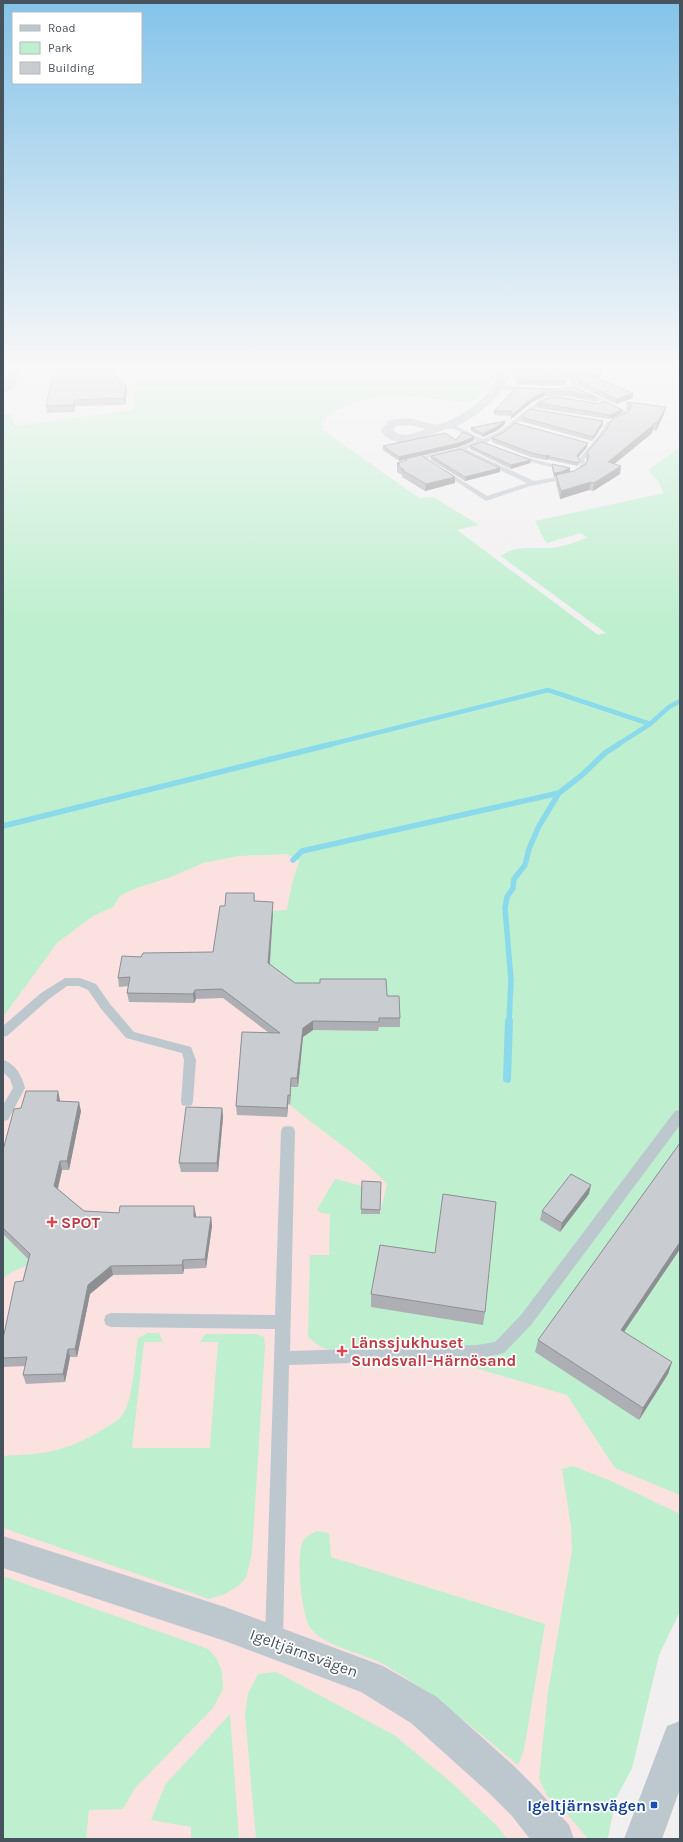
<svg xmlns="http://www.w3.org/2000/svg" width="683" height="1842" viewBox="0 0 683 1842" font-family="Karla,sans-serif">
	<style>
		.medical { fill: #fbe1e0 }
		.green { fill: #beefcf }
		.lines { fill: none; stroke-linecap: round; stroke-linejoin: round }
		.stream-far2 { stroke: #8bdaeb; stroke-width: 4.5 }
		.stream-far1 { stroke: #8bdaeb; stroke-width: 5.5 }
		.stream { stroke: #8bdaeb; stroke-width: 8 }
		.lane { fill: #bdc7ce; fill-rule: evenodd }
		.street { fill: #bdc7ce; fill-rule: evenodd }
		.wall { fill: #adafb4 }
		.shaded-wall { fill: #8d8f92 }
		.building { fill: #c9ccd1; stroke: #8d8f92 }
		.health-dot { fill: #e0444e; stroke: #fff; stroke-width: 1.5 }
		.transit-dot { fill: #1a4fb4; stroke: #fff; stroke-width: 1.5 }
		.labels { text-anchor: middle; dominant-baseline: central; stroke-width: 3.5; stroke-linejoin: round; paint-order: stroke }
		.near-health-label { font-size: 16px; font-weight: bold; fill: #be3a42; stroke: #fff; text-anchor: start }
		.near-street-label { font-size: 16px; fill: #47535c; stroke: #fff }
		.near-transit-label { font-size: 16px; font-weight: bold; fill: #164399; stroke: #fff; text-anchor: end }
	</style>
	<rect width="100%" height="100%" fill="#f1efef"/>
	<path class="medical" d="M 287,854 L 299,862 L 292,884 L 680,1047 L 680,1611 L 659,1655 L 632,1768 L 616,1798 L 608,1837 L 605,1839 L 3,1839 L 3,1017 L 57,943 L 93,916 L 113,907 L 120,896 L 134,889 L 171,877 L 203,863 L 239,856 Z"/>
	<path class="green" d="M 137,365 L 492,365 C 500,381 482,392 472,403 C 421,398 363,384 321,422 L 323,430 L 419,498 L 433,497 L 479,525 L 457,530 L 598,635 L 606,633 L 501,556 C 515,545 533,548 550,548 C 563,547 575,542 587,538 L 581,533 L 547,543 C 541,536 540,529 535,521 L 664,493 L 658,481 L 648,470 L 680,447 L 680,1495 L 615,1468 L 567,1395 L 418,1351 L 331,1350 L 321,1347 L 308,1337 L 310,1255 L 329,1255 L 330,1214 L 321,1213 L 317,1210 L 335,1179 L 362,1186 L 380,1214 L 387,1184 C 359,1154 322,1132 290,1105 L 291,1087 L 298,1087 L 303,1037 L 313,1030 L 378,1031 L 379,1027 L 400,1027 L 295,992 L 264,969 L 273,911 L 287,910 L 292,884 L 299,861 L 287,854 L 239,856 L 203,863 L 171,877 L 134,889 L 120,896 L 113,907 L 93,916 L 57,943 L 3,1017 L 3,415 L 11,414 L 15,426 L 133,410 Z
		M 3,1234 L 32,1263 L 12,1272 L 3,1278 Z
		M 148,1333 L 159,1333 L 163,1342 L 144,1342 L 132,1448 L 210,1448 L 218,1342 L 200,1342 L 205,1334 L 256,1334 L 264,1337 L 265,1346 L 252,1553 L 246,1578 L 238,1586 L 225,1594 L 209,1599 L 198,1595 L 3,1528 L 3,1456 C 44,1454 66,1452 102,1430 C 110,1425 119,1421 124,1413 C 133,1398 135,1357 138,1338 Z
		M 573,1466 L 611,1481 L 680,1514 L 680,1611 L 659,1655 L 632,1768 L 616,1798 L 608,1837 L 605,1839 L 588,1839 L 569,1816 L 548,1797 L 539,1779 L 548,1692 L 572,1551 L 571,1526 L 562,1469 Z
		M 317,1531 L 329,1533 L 331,1557 L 545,1624 L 524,1750 L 518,1765 C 475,1730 434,1693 385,1665 C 362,1652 331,1649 312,1630 C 301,1620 295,1551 304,1539 C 307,1536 313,1533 317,1531 Z
		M 3,1576 L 208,1649 L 217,1659 L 222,1672 L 223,1689 L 213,1708 L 135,1788 L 123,1809 L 89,1810 L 86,1839 L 3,1839 Z
		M 276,1672 L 394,1735 L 453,1784 L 497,1826 L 507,1839 L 256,1839 L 245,1714 L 248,1694 L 258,1674 Z
		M 230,1714 L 239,1839 L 191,1839 L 191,1827 L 151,1820 L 165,1785 Z"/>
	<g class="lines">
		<path class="stream-far2" d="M 328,745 L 548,690 L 650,724
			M 617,745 L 650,724 L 669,707 L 680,701"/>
		<path class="stream-far1" d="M 3,826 L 332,744
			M 293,860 L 302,851 L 559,793
			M 509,1022 L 511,980 L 505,908 L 507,897 L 513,888 L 514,879 L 525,865 L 529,849 L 539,826 L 559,793 L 582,775 L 605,753 L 619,744"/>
		<path class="stream" d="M 507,1079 L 509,1021"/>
		<path class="lane" d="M 565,365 L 571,365 L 578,387 L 625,410 L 629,414 L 626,419 L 611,424 L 604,437 L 584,460 L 587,464 L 584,471 L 572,478 L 530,486 L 486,501 L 440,471 L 445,470 L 487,496 L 527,483 L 460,451 L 411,462 L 408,460 L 459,448 L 476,441 L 448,426 L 448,424 L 452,424 L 483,439 L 500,431 L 541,399 C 548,396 560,395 567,399 L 566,400 L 545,401 L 504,433 L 487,442 L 487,444 L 481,444 L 466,449 L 534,481 L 568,475 L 579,468 L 581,464 L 578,460 L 599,435 L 607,422 L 622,417 L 623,414 L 573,389 Z
			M 662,365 L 680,365 L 680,367 L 665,367 Z
			M 499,386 L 530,387 L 533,389 L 530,391 L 497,389 L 496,388 Z
			M 517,455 L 568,468 L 569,469 L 566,471 L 515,458 L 514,457 Z
			M 65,978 L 80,978 L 96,984 L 110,1004 L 134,1032 L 191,1047 L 196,1060 L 193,1101 L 192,1105 L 187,1106 L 182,1105 L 181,1101 L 184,1060 L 182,1053 L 126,1038 L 102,1010 L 88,990 L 79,986 L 67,986 L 49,999 L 7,1036 L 3,1037 L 3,1026 L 41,993 Z
			M 3,1060 C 16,1064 22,1076 25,1088 L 8,1120 L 3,1121 L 3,1105 L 13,1088 L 10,1079 L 3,1072 Z
			M 680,1110 L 680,1125 L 531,1325 L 504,1353 L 477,1359 L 289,1365 L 283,1639 L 280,1645 L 274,1648 L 268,1645 L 265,1639 L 275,1329 L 111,1327 L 106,1325 L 104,1320 L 106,1315 L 111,1313 L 275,1315 L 281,1131 L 283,1127 L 288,1126 L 293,1127 L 295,1131 L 290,1351 L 477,1345 L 495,1342 L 521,1315 L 675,1111 Z"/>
		<path class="street" d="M 11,365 L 21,365 L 15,387 L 3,394 L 3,386 Z
			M 495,365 L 505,365 C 506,368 508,371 508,374 C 508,394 472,420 455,427 C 451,429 445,429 441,431 C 422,438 395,452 381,431 L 388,421 C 395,419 405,418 412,419 C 420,420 431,425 439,424 C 457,421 497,393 497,374 C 497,371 496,368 495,365 ZM 410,425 L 426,429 C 415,433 403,439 393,430 L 396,426 Z
			M 3,1536 L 225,1607 L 383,1666 L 437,1697 L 515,1767 L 538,1790 L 569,1825 L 574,1839 L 530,1839 L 512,1816 L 489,1793 L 411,1723 L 361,1692 L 225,1641 L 3,1568 Z
			M 680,1721 L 680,1789 L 662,1839 L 624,1839 L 667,1726 Z"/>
	</g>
	<path class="wall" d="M 115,365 L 113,375 L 126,385 L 127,391 L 125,405 L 75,406 L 74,412 L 47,413 L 46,406 Z
		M 516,365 L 544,365 L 550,373 L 567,381 L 566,386 L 517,385 Z
		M 549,365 L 556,365 L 557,368 L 568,374 L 568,378 L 556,374 Z
		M 571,365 L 600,365 L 601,376 L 600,380 L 633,398 L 616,404 L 579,386 Z
		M 574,387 L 597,398 L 597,402 L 567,396 L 545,396 L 532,402 L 511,419 L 511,416 L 494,415 L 494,411 L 516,388 L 553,389 Z
		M 627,402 L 666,407 L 664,414 L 656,431 L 653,430 L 651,434 L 614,464 L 620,474 L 593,491 L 589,490 L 560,499 L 556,483 L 556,476 L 554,477 L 552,468 L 552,464 L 570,472 L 567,473 L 574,471 L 586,464 L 587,462 L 586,460 L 587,452 L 628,412 L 629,412 L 626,409 Z
		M 538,403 L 621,414 L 609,419 L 537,408 Z
		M 521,417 L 603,421 L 603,425 L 592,441 L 520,421 Z
		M 505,421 L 505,424 L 498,430 L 483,437 L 471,431 L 471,428 Z
		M 474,437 L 473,441 L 459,447 L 422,456 L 455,483 L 425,491 L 402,477 L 402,475 L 397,472 L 397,463 L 405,461 L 405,459 L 399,461 L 383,450 L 383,446 L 456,440 Z
		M 492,438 L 587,447 L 578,457 L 580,461 L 578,466 L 550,460 L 549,459 L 546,460 L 531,457 L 492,442 Z
		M 470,446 L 530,463 L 511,469 L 470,449 Z
		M 431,456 L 500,468 L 500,472 L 465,481 L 431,460 Z
		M 254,893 L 255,901 L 273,911 L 270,964 L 295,983 L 387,996 L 400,1018 L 400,1027 L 379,1027 L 378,1031 L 313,1030 L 303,1037 L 298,1087 L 291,1087 L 290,1105 L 288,1104 L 287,1117 L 237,1115 L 236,1106 L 269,1033 L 223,998 L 196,999 L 194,1003 L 129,1002 L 127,993 L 129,986 L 119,987 L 118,978 L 141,957 L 213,952 L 225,906 Z
		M 60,1100 L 60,1101 L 81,1111 L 69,1170 L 62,1170 L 58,1189 L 84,1211 L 119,1213 L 194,1206 L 195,1217 L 211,1217 L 212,1226 L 206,1268 L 184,1269 L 183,1274 L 113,1275 L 90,1294 L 77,1357 L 70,1357 L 65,1382 L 26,1384 L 23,1375 L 25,1366 L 3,1367 L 3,1358 L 28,1259 L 3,1234 L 3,1150 Z
		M 222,1108 L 223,1117 L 218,1172 L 181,1172 L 179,1163 Z
		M 680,1143 L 680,1249 L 624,1332 L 672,1362 L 668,1374 L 639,1420 L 535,1352 L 538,1340 Z
		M 362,1181 L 381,1182 L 380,1214 L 361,1214 Z
		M 589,1194 L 560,1232 L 540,1220 L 542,1211 Z
		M 371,1294 L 485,1312 L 483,1325 L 371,1307 Z"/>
	<path class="shaded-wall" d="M 113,365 L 115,365 L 112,380 L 111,373 Z
		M 126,385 L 127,391 L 125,405 L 124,398 Z
		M 545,391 L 545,396 L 532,402 L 511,419 L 512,415 L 532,398 Z
		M 633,393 L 633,398 L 616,404 L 616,399 Z
		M 75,400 L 75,406 L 74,412 L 74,405 Z
		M 666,407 L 664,414 L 656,431 L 657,423 Z
		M 622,410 L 621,414 L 609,419 L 610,415 Z
		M 505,421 L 505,424 L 498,430 L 483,437 L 483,434 Z
		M 603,421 L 603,425 L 592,441 L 593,437 Z
		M 654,423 L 653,430 L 651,434 L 607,470 L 608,462 Z
		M 474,437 L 473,441 L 459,447 L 406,459 L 405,459 L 399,461 L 399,457 Z
		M 588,443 L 587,447 L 577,459 L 577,455 Z
		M 549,455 L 549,459 L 546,460 L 546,456 Z
		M 531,460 L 530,463 L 511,469 L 511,465 Z
		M 621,466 L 620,474 L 593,491 L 594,483 Z
		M 500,468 L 500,472 L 465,481 L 465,477 Z
		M 570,468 L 570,472 L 561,476 L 556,475 L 556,476 L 554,477 L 554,473 Z
		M 455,477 L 455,483 L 425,491 L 426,484 Z
		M 591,482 L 589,490 L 560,499 L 561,491 Z
		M 273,902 L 273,911 L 269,972 L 268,963 Z
		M 195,990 L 196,999 L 194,1003 L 193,994 Z
		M 313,1021 L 313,1030 L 303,1037 L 298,1087 L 297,1078 L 303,1028 Z
		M 291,1078 L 291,1087 L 290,1105 L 290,1096 Z
		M 58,1091 L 60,1100 L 60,1110 L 57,1101 Z
		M 288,1095 L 288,1104 L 287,1117 L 287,1108 Z
		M 79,1102 L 81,1111 L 69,1170 L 67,1161 Z
		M 222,1108 L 223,1117 L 218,1172 L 217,1163 Z
		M 60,1161 L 62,1170 L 56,1195 L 54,1186 Z
		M 591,1185 L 589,1194 L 560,1232 L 562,1223 Z
		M 194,1206 L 196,1215 L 195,1225 L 194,1217 Z
		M 211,1217 L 212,1226 L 206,1268 L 205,1259 Z
		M 680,1242 L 680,1249 L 617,1342 L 621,1330 Z
		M 183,1260 L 184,1269 L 183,1274 L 182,1265 Z
		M 111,1266 L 113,1275 L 90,1294 L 77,1357 L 75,1349 L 88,1285 Z
		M 68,1349 L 70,1357 L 65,1382 L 63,1374 Z
		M 672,1362 L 668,1374 L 639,1420 L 643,1408 Z"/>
	<path class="building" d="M 55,365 L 113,365 L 111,373 L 126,385 L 124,398 L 75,400 L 74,405 L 46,406 Z
		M 516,365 L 544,365 L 550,373 L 567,381 L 517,380 Z
		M 553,365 L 556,365 L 557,368 L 559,365 L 566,365 L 568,374 L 557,369 Z
		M 574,365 L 600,365 L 601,376 L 591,376 L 633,393 L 616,399 L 580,381 Z
		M 574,387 L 597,398 L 568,391 L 545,391 L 532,398 L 512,415 L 511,411 L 494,411 L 516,388 L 553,389 Z
		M 557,397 L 600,404 L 604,401 L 622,410 L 610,415 L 538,403 L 550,398 Z
		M 627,402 L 666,407 L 657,423 L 654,423 L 652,426 L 608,462 L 621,466 L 594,483 L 591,482 L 561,491 L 556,475 L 574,471 L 586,464 L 589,457 L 587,452 L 606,430 L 613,418 L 628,412 L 632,406 Z
		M 530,409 L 603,421 L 593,437 L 521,417 Z
		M 505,421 L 498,426 L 483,434 L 471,428 Z
		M 515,423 L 588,443 L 577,455 L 580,461 L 579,463 L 550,457 L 549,455 L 546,456 L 532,453 L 492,438 L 504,432 Z
		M 463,432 L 474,437 L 459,443 L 399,457 L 383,446 L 445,433 L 456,440 Z
		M 482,442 L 531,460 L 511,465 L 470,446 Z
		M 460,449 L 500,468 L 465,477 L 431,456 Z
		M 421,455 L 455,477 L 426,484 L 402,470 L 404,470 L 397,465 L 400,464 L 397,463 L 407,460 L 405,459 Z
		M 552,464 L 570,468 L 561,472 L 554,473 Z
		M 226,893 L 254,893 L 254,901 L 273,902 L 268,963 L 295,983 L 320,983 L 320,979 L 386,979 L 387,996 L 399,996 L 400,1018 L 379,1018 L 379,1022 L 313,1021 L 303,1028 L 297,1078 L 291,1078 L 290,1096 L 288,1095 L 287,1108 L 236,1106 L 242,1032 L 280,1033 L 222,989 L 195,990 L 193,994 L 127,993 L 130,977 L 118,978 L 122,956 L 141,957 L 143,953 L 213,952 L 220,906 L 225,906 Z
		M 26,1091 L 58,1091 L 57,1101 L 79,1102 L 67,1161 L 60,1161 L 54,1186 L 84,1211 L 119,1213 L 120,1206 L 194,1206 L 194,1217 L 211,1217 L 205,1259 L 183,1260 L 182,1265 L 111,1266 L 88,1285 L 75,1349 L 68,1349 L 63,1374 L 23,1375 L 27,1357 L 3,1358 L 3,1339 L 15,1282 L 23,1281 L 30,1254 L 3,1228 L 3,1150 L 14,1109 L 21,1108 Z
		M 186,1107 L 222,1108 L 217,1163 L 179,1163 Z
		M 680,1143 L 680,1242 L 621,1330 L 672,1362 L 643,1408 L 538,1340 Z
		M 571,1174 L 591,1185 L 562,1223 L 542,1211 Z
		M 362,1181 L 381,1182 L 380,1210 L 361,1209 Z
		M 443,1194 L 496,1202 L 485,1312 L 371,1294 L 380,1245 L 435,1253 Z"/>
	<linearGradient id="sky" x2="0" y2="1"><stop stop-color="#83c3e9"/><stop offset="0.59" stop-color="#f9f8f8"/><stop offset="1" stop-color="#f9f8f8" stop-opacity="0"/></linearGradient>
	<rect width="683" height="623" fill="url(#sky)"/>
	<g class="health-dot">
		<path d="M50 1216h4v4h4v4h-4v4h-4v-4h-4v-4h4z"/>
		<path d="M340 1345h4v4h4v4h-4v4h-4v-4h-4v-4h4z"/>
	</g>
	<rect class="transit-dot" x="650" y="1801" width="8" height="8" rx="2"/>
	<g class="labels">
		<g class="near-health-label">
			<text x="61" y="1222">SPOT</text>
			<text x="351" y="1342">Länssjukhuset<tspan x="351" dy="18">Sundsvall-Härnösand</tspan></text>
		</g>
		<g class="near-street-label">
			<text transform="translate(304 1653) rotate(20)">Igeltjärnsvägen</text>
		</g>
		<g class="near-transit-label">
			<text x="646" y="1805">Igeltjärnsvägen</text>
		</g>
	</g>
	<rect width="683" height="1842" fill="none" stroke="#47535c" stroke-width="8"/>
	<rect x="12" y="12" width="130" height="72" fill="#ffffff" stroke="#b5babe"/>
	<rect x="20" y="25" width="20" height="6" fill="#bdc7ce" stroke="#b5babe"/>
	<text x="48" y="32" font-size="12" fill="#47535c">Road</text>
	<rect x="20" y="42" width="20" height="12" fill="#beefcf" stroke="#b5babe"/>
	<text x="48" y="52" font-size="12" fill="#47535c">Park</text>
	<rect x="20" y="62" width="20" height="12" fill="#c9ccd1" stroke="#b5babe"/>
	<text x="48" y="72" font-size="12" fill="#47535c">Building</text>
</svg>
